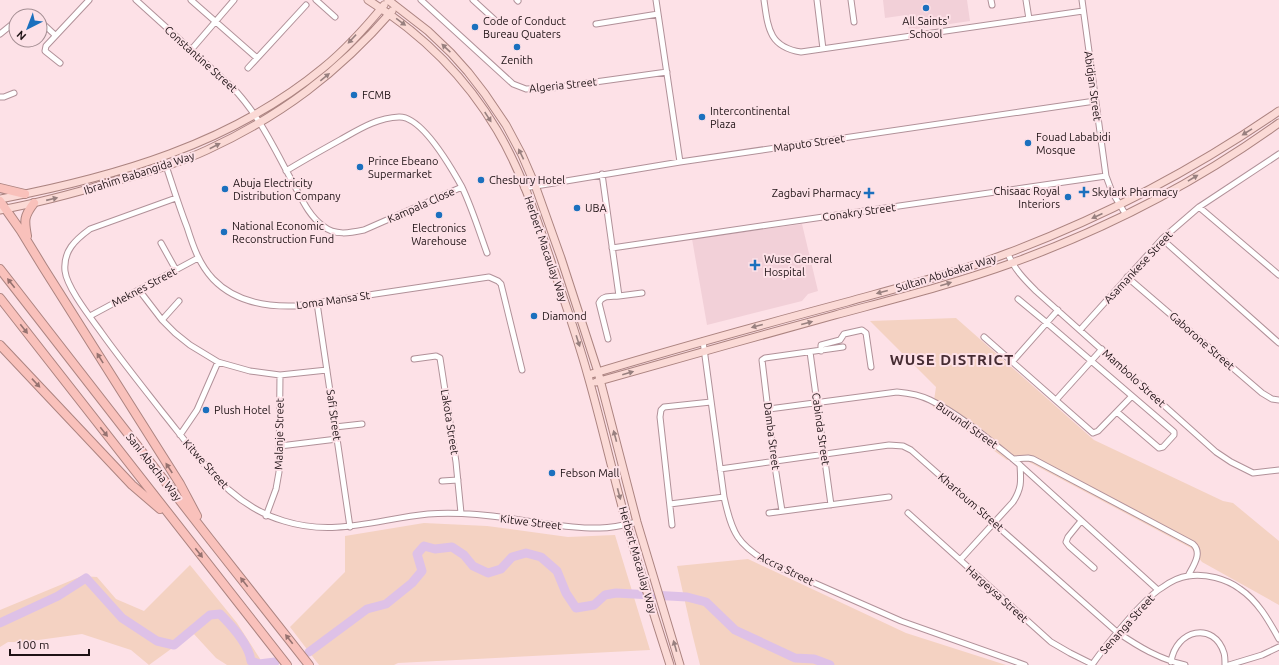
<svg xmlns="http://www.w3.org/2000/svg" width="1279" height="665" viewBox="0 0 1279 665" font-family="Ubuntu,sans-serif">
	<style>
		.built { fill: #f2d0d8 }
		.green { fill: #f4d2c2 }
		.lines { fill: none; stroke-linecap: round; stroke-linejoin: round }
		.river { stroke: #dec1e7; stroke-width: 9 }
		.minor-casing { stroke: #b19199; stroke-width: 7 }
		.major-casing { stroke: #ac8481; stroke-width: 9 }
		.highway-casing { stroke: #ac8481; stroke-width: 10 }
		.minor { stroke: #fff; stroke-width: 5 }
		.major { stroke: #fbdad6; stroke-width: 7 }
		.highway { stroke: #f9c1bb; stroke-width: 8 }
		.oneway { fill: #98807f }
		.oneway2 { fill: #967270 }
		.poi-dot { fill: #1b70be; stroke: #fde1e7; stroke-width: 1.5 }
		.labels { text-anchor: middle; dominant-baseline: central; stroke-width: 4; stroke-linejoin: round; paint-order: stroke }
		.poi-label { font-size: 11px; fill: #1e1215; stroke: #fde1e7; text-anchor: start }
		.street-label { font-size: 11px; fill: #1e1215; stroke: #fde1e7 }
		.district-label { font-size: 15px; font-weight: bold; letter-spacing: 1px; fill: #462c33; stroke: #fde1e7 }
	</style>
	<rect width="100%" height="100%" fill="#fde1e7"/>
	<path class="built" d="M 883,0 L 967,0 L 970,21 L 909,30 L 906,15 L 885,18 Z
		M 802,224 L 818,291 L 808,294 L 802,301 L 707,325 L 692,239 Z"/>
	<path class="green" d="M 956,318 L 1094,440 L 1223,501 L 1233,503 L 1279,541 L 1279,605 L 1202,562 L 1191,548 L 1029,462 L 1007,460 L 933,407 L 936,387 L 870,321 Z
		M 424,523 L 487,526 L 568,537 L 615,535 L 650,650 L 398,663 L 394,665 L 319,665 L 290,627 L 345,572 L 345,536 Z
		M 748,559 L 906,633 L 1006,665 L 700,665 L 692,633 L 677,566 Z
		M 190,565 L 237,623 L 264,665 L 227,665 L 216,658 L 193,633 L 149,665 L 131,650 L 82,634 L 24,642 L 8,642 L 0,647 L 0,610 L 82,576 L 97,577 L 116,599 L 144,611 Z"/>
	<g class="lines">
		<path class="river" d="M 0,623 L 58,596 L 86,578 L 122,618 L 157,641 L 174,645 L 210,615 L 220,614 C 232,626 249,644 251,661 L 259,664 L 275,662
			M 309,652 L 367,609 L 386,604 L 412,583 L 422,571 L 417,554 L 424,546 L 435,549 L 452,547 L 464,555 L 473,566 L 488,573 L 501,569 L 512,557 L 526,553 L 541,557 L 557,571 L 566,593 L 576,608 L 594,605 L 605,595 L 616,593 L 687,597 L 706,602 L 735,630 L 795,658 L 814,659 L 830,665"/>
		<g class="minor-casing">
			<path id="minor" d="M 136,0 L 231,86 C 258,113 274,148 292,181 C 301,197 308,215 323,226 C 335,236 350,233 364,230 L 462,187
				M 191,0 L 257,58
				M 316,0 L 335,17
				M 421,0 L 513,84 L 526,89 L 552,88 L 667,72
				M 473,0 L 495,20
				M 517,0 L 518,1
				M 656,0 L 680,162
				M 764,0 C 768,28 769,47 801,52 L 1083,11
				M 817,0 L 823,49
				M 851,0 L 854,22
				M 991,0 L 992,5
				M 1026,0 L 1029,19
				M 1082,0 L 1106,176 L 1112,192 L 1126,215
				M 25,16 L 32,16
				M 40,21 L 55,35
				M 596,24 L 658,14
				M 0,34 L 16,21
				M 191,50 L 234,0
				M 60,63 L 45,51 L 46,46 L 89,0
				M 248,68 L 306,5
				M 0,97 L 4,97 L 14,93
				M 163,157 C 171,180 178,204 187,227 C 193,246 199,264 213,279 C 234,301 266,307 295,306 L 489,277 L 498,281 L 501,284 L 522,370
				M 286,171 C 304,160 322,150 340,140 C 358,130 376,118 399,117 C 422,116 452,169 462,187 C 472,208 479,231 487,253
				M 602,174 L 619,296 L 642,293
				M 524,188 L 680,162 L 1095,101
				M 176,198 L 90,229 C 75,240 63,251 65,271 C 67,288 91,318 101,332 C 121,360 142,386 163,413 C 184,439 204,467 229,490 C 245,504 263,515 284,521 C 335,537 378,519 428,514 C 463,511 499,516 533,522 C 555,525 578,529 600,528 C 613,528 625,525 637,522
				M 1199,207 L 1279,275
				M 1162,239 L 1279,343
				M 161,243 L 176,270
				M 612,248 L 768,225 L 1106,176
				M 1008,254 C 1014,269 1025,280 1036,291 L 1216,452 L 1231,462 L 1253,473 L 1279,470
				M 1127,277 L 1262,393 L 1272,399 L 1279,400
				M 139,290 L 162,320 L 175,333 L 190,345 L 218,362 L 250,371 L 280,375 L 327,370
				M 1018,299 L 1047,323 L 1174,432 L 1174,435 L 1163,447 L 1159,448 L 1117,412
				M 317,303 L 350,527
				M 90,316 L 198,258
				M 162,320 L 179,301
				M 1080,330 L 1162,239 L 1199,207 L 1279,154
				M 984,337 L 1093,433 L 1098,431 L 1132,396
				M 608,339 L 599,303 C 602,295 611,297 619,296
				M 703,341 L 724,497 C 732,533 737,545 771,564 L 901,621 L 1025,665
				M 821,351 L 821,345 L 840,340 L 844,334 L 862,330 L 866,333 L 871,367
				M 810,352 L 831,505
				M 414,359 L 436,356 L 440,358 L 456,462 L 461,513
				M 1012,362 L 1058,310
				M 1056,400 L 1102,349
				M 769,409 L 897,392 C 908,393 920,395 930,400 C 959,414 987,438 1013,459 L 1020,465 C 1021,481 1022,488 1013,502 L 960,560
				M 335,427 L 362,424
				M 180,435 L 197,410 L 218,362
				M 280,446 L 337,439
				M 1013,459 L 1028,458 L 1033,459 L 1193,544 C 1203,553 1193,566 1188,576
				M 1020,465 L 1158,590
				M 720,469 L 889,445 L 903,446 L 911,450 L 1117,632 C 1139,647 1159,659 1185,665
				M 442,481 L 458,480
				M 670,504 L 724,497
				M 782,511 L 774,460 L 762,360 L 765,358 L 843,347
				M 769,513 L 889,497
				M 908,513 L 1051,642 L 1070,653 L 1092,664
				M 266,516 L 276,489 L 279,472 L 280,375
				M 1081,521 L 1068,537 L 1066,542 L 1069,546 L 1094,568
				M 672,525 L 660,417 L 661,410 L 664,407 L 711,402
				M 1171,662 C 1176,629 1214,621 1224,653 C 1225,656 1225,661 1225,665
				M 1092,665 C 1104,647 1119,630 1134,613 C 1143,604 1152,593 1163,587 C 1170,582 1180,577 1188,576 C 1205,573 1227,579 1240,589 C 1258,601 1269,621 1279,639
				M 1229,665 L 1262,655 L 1279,647"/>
		</g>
		<g class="major-casing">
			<path id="major" d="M 368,0 C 421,33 465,76 497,130 C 524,175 540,229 557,279 C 568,311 579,343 588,376 C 602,425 613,475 627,525 C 640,572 655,618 670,665
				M 388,0 L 428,31 L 451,53 L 468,72 L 485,94 L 506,125 L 522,155 L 535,185 L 561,258 L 598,372 L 637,522 L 680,665
				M 0,199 C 115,177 231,144 323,68 C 345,50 366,27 384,5
				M 0,210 C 38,203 75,193 112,182 C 144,173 177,164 207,150 C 281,116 339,72 392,11
				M 588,375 C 674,349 761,325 847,302 C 901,287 956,273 1008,253 C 1104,217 1195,169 1279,111
				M 596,382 C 676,359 755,337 835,315 C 894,299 954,284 1012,263 C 1106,229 1197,182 1279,123"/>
		</g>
		<g class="highway-casing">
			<path id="highway" d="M 0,188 L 25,194
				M 0,201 L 21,231 L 43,267 L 180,484 L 197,516
				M 27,236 C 24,220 24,216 34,203
				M 0,269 L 209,538 L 309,665
				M 0,298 L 287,665
				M 0,345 L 132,485 L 160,509"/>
		</g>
		<use href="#minor" class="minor"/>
		<use href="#major" class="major"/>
		<use href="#highway" class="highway"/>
	</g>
	<defs><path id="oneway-solid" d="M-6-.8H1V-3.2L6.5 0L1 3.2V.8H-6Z"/></defs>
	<g class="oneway">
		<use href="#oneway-solid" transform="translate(401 22) rotate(36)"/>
		<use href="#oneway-solid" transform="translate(352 39) rotate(133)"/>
		<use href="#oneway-solid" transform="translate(446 48) rotate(-137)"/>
		<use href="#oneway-solid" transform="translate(325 77) rotate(-39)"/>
		<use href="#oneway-solid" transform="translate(488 117) rotate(57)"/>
		<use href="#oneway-solid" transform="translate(1247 132) rotate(148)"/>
		<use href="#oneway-solid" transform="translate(215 146) rotate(-27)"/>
		<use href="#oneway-solid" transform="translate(521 154) rotate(-116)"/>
		<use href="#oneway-solid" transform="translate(1193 178) rotate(-31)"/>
		<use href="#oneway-solid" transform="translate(52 199) rotate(-13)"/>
		<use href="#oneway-solid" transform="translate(1097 216) rotate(156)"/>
		<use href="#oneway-solid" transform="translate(946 284) rotate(-17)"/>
		<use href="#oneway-solid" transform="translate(882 292) rotate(165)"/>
		<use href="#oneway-solid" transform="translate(807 323) rotate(-15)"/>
		<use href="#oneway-solid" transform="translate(757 326) rotate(165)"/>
		<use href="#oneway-solid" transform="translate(578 341) rotate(72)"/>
		<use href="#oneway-solid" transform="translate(628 373) rotate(-16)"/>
		<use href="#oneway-solid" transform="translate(615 436) rotate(-105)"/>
		<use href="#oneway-solid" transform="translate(619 494) rotate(75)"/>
		<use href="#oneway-solid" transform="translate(675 646) rotate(-106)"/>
	</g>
	<g class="oneway2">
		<use href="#oneway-solid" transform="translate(11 283) rotate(-128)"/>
		<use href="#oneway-solid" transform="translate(24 329) rotate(52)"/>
		<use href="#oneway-solid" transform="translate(100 358) rotate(-122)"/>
		<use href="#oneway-solid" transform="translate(36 383) rotate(47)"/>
		<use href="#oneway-solid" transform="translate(104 432) rotate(52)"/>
		<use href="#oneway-solid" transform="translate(169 468) rotate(-123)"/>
		<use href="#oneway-solid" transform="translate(199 553) rotate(52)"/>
		<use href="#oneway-solid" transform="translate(244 582) rotate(-128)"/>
		<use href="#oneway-solid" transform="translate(289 639) rotate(-128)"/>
	</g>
	<g class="poi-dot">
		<circle cx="926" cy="8" r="4"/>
		<circle cx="475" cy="27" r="4"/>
		<circle cx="517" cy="47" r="4"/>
		<circle cx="354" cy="95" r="4"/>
		<circle cx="702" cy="117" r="4"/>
		<circle cx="1028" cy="143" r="4"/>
		<circle cx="360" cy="167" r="4"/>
		<circle cx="481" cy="180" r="4"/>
		<circle cx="225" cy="189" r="4"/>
		<path d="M1082 186h4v4h4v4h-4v4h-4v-4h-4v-4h4z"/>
		<path d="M867 187h4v4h4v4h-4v4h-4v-4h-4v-4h4z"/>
		<circle cx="1068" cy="197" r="4"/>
		<circle cx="577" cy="208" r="4"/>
		<circle cx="439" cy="215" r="4"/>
		<circle cx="224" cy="232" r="4"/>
		<path d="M753 259h4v4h4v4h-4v4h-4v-4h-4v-4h4z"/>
		<circle cx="534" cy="316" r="4"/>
		<circle cx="206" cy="410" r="4"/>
		<circle cx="552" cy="473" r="4"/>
	</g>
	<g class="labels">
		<g class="poi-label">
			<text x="483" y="21">Code of Conduct<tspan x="483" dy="13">Bureau Quaters</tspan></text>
			<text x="926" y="21" text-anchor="middle">All Saints'<tspan x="926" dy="13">School</tspan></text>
			<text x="517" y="60" text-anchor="middle">Zenith</text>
			<text x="362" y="95">FCMB</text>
			<text x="710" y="111">Intercontinental<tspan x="710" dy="13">Plaza</tspan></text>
			<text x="1036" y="137">Fouad Lababidi<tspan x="1036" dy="13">Mosque</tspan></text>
			<text x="368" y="161">Prince Ebeano<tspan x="368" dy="13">Supermarket</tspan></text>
			<text x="489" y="180">Chesbury Hotel</text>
			<text x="233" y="183">Abuja Electricity<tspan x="233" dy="13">Distribution Company</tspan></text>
			<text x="1060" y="191" text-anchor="end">Chisaac Royal<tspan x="1060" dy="13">Interiors</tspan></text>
			<text x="1092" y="192">Skylark Pharmacy</text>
			<text x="861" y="193" text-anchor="end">Zagbavi Pharmacy</text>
			<text x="585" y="208">UBA</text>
			<text x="232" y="226">National Economic<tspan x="232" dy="13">Reconstruction Fund</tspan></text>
			<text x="439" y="228" text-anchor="middle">Electronics<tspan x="439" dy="13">Warehouse</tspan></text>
			<text x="764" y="259">Wuse General<tspan x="764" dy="13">Hospital</tspan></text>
			<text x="542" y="316">Diamond</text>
			<text x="214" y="410">Plush Hotel</text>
			<text x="560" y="473">Febson Mall</text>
		</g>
		<g class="street-label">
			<text transform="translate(201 59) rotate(42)">Constantine Street</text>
			<text transform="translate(563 85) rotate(-6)">Algeria Street</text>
			<text transform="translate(1093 86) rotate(82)">Abidjan Street</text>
			<text transform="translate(809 143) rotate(-8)">Maputo Street</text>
			<text transform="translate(139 173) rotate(-18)">Ibrahim Babangida Way</text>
			<text transform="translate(421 205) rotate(-24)">Kampala Close</text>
			<text transform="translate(859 212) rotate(-8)">Conakry Street</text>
			<text transform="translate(546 249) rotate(71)">Herbert Macaulay Way</text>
			<text transform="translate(1138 267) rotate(-47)">Asamankese Street</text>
			<text transform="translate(946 273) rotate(-17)">Sultan Abubakar Way</text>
			<text transform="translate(144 287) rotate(-28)">Meknes Street</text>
			<text transform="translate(333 300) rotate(-8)">Loma Mansa St</text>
			<text transform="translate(1202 341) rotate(41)">Gaborone Street</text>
			<text transform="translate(1134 378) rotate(42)">Mambolo Street</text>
			<text transform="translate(334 415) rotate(82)">Safi Street</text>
			<text transform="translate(450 422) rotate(81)">Lakota Street</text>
			<text transform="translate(967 425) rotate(35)">Burundi Street</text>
			<text transform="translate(821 429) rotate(82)">Cabinda Street</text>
			<text transform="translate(279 434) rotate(-89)">Malanje Street</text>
			<text transform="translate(772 436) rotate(83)">Damba Street</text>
			<text transform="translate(206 464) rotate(48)">Kitwe Street</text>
			<text transform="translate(154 467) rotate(52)">Sani Abacha Way</text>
			<text transform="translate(971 502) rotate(41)">Khartoum Street</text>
			<text transform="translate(531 522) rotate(7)">Kitwe Street</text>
			<text transform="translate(638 560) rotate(74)">Herbert Macaulay Way</text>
			<text transform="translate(786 569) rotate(26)">Accra Street</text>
			<text transform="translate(997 594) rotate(42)">Hargeysa Street</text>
			<text transform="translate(1127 624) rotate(-48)">Senanga Street</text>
		</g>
		<g class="district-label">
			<text x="952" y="359">WUSE DISTRICT</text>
		</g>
	</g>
	<g transform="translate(28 28) rotate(222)"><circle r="19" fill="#fde1e7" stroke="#a48e93"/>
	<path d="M0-3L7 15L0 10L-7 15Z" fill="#1b70be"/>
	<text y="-6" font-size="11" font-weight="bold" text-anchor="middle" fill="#1e1215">N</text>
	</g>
	<path d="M10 649v6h79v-6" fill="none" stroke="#1e1215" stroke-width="2"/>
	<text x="16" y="649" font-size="12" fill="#1e1215" stroke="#fde1e7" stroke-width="3" paint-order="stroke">100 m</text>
</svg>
